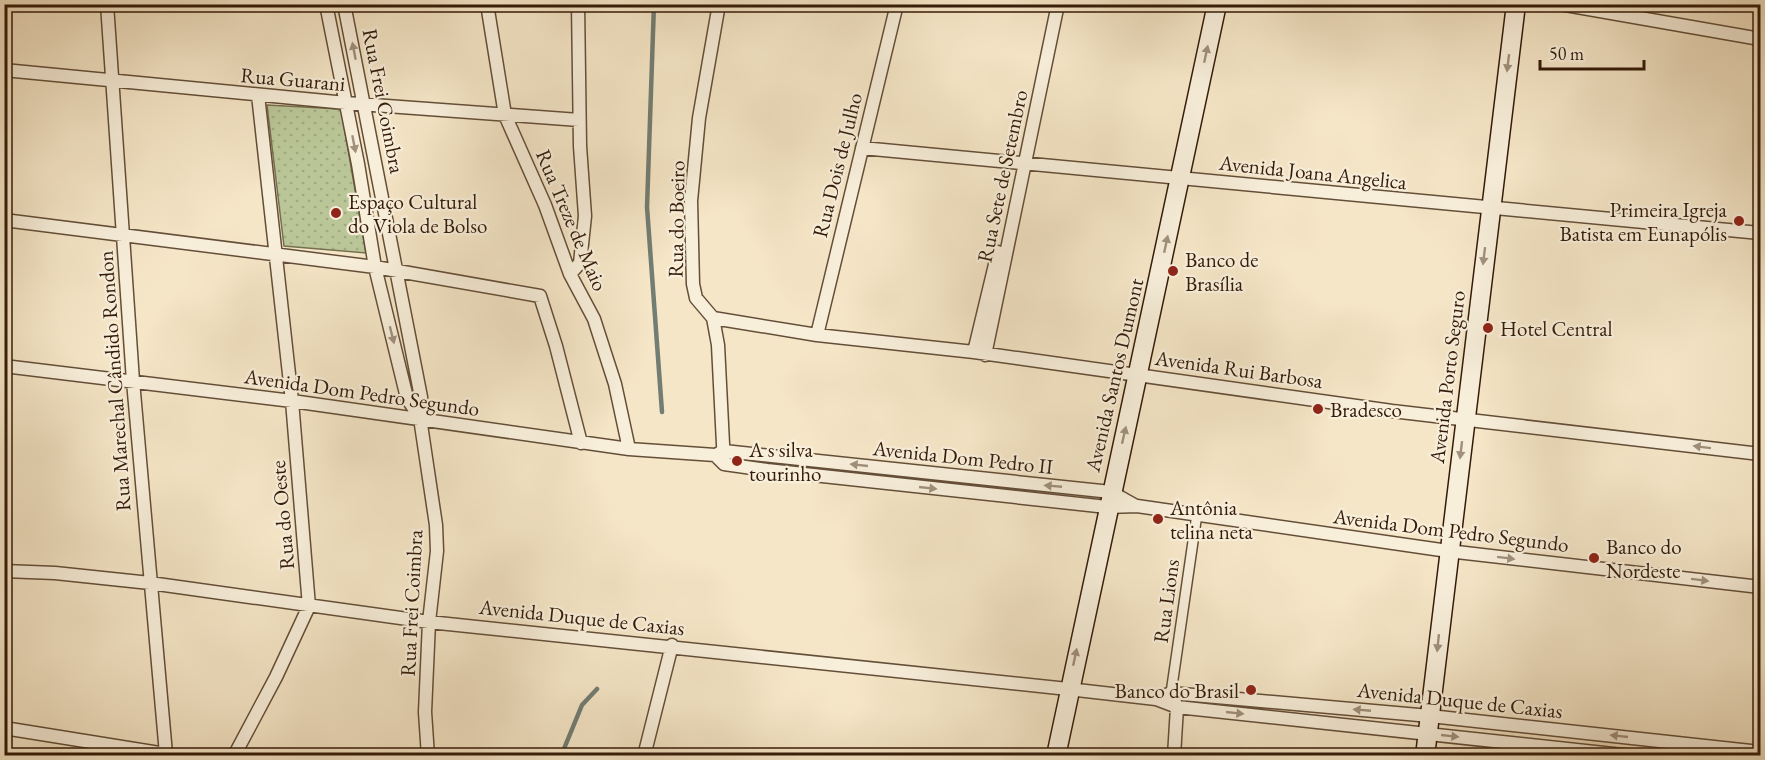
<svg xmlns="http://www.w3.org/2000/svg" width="1765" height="760" viewBox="0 0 1765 760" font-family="'EB Garamond',serif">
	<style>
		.grass { fill: url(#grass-dots); stroke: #777050; stroke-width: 1.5 }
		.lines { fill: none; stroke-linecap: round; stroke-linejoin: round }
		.stream { stroke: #727d73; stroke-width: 4.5 }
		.pedestrian-casing { stroke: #644e38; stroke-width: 12 }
		.minor-casing { stroke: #644e38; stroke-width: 15 }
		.secondary-casing { stroke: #341b09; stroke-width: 21 }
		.pedestrian { stroke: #f8efdb; stroke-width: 9 }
		.minor { stroke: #f8efdb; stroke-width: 12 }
		.secondary { stroke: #f8efdb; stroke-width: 18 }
		.oneway { fill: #a0907c }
		.poi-dot { fill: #8f2418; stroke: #f8efdb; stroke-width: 2 }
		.labels { text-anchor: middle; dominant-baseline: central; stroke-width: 4.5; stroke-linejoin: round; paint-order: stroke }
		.street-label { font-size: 21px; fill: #341b09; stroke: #f8efdb }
		.poi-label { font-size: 21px; fill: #341b09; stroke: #f8efdb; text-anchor: start }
	</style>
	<defs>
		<pattern id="grass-dots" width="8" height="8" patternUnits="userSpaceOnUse" patternTransform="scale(1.5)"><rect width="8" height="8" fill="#bac697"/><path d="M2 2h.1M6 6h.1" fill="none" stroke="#a0aa81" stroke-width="1.8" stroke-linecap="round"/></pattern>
	</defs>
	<rect width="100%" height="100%" fill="#f5e6c7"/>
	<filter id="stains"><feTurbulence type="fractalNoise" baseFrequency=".00333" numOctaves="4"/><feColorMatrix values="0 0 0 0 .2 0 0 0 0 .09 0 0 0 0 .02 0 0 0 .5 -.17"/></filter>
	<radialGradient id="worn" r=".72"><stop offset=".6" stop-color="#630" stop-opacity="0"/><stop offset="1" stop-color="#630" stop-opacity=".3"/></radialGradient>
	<path class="grass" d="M 267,105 L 341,109 L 366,253 L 284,246 Z"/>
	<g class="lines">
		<path class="stream" d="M 654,4 L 647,207 L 662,412
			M 561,756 L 582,705 L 597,689"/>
		<g class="pedestrian-casing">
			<path id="pedestrian" d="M 1171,693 L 1197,514"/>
		</g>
		<g class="minor-casing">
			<path id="minor" d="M 107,4 L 133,381 L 166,754
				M 326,4 L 358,164 L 375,267 L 407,398 L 420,418
				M 344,4 L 421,397 L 420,418 L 436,525 L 437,551 L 429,622 L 425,712 L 428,756
				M 487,4 L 505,115 L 545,205 L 570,274 L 594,319 L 615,384 L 629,449
				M 719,4 L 699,118 L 691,201 L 693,284 L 696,298 L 713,318 L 718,345 L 724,464
				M 1560,4 L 1760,39
				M 4,70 L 346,103 L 579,120
				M 862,148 L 1760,233
				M 4,220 L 375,267 L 540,296 L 556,346 L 581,443
				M 570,274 L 580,263 L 585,216 L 580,146 L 578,4
				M 713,318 L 817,335 L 974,352 L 1392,411 L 1760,454
				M 817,335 L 897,4
				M 974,352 L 998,252
				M 985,355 L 1058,4
				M 4,366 L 292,401 L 629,449 L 715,455
				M 719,453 L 724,451 L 1111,492 L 1136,506
				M 715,455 L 724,464 L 767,470 L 1107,507 L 1137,506 L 1448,551 L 1760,587
				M 4,571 L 55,573 L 150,583 L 429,622 L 1068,689 L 1156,699 L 1177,707 L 1632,756
				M 1156,699 L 1171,693 L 1430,716 L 1760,752
				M 4,728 L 178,756
				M 234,756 L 276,677 L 309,606 L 292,401 L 258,95
				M 644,756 L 672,645
				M 1174,756 L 1177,707 L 1174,700"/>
		</g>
		<g class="secondary-casing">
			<path id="secondary" d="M 1056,756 L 1217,4
				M 1425,756 L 1516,4"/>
		</g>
		<use href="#pedestrian" class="pedestrian"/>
		<use href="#minor" class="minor"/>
		<use href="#secondary" class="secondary"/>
	</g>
	<defs><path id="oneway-solid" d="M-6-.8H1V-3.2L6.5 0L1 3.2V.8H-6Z" transform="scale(1.5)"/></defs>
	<g class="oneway">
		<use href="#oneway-solid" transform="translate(354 51) rotate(-101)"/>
		<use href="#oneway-solid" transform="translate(1206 54) rotate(-78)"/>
		<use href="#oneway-solid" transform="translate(1508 63) rotate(97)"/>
		<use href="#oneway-solid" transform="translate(354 144) rotate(79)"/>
		<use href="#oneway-solid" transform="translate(1166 244) rotate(-78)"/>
		<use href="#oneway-solid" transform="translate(1484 256) rotate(97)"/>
		<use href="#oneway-solid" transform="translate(392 335) rotate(76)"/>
		<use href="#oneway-solid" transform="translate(1124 435) rotate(-77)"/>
		<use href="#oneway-solid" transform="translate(1702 447) rotate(-173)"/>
		<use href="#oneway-solid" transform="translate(1461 450) rotate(97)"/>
		<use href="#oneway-solid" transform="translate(859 465) rotate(-174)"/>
		<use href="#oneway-solid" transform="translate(1053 486) rotate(-175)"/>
		<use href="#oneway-solid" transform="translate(928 488) rotate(6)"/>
		<use href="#oneway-solid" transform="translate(1506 558) rotate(7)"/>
		<use href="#oneway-solid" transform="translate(1700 580) rotate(7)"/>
		<use href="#oneway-solid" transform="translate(1438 643) rotate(96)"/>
		<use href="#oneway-solid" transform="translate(1075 657) rotate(-78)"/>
		<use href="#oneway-solid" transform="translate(1362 710) rotate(-175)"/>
		<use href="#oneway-solid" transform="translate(1235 713) rotate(6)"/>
		<use href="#oneway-solid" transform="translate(1450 736) rotate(6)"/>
		<use href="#oneway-solid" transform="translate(1619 736) rotate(-174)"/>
	</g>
	<g class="poi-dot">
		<circle cx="336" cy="213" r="6"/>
		<circle cx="1739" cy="221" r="6"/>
		<circle cx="1173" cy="271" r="6"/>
		<circle cx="1488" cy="328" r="6"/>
		<circle cx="1318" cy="409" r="6"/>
		<circle cx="737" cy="461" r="6"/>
		<circle cx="1158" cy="519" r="6"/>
		<circle cx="1594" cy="558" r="6"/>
		<circle cx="1251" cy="690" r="6"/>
	</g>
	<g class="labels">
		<g class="street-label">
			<text transform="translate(293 79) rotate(5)">Rua Guarani</text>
			<text transform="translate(384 101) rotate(79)">Rua Frei Coimbra</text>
			<text transform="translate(837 165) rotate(-76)">Rua Dois de Julho</text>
			<text transform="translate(1313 172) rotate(6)">Avenida Joana Angelica</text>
			<text transform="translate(1002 176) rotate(-78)">Rua Sete de Setembro</text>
			<text transform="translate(676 219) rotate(-89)">Rua do Boeiro</text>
			<text transform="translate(572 220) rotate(67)">Rua Treze de Maio</text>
			<text transform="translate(1239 369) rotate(8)">Avenida Rui Barbosa</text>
			<text transform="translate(1114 375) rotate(-77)">Avenida Santos Dumont</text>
			<text transform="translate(1447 377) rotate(-83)">Avenida Porto Seguro</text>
			<text transform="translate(114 381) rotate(-94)">Rua Marechal Cândido Rondon</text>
			<text transform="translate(362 392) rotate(8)">Avenida Dom Pedro Segundo</text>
			<text transform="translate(963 457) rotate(6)">Avenida Dom Pedro II</text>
			<text transform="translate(282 515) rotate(-95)">Rua do Oeste</text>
			<text transform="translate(1451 530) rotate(7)">Avenida Dom Pedro Segundo</text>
			<text transform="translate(1166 601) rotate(-82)">Rua Lions</text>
			<text transform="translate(411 603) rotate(-87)">Rua Frei Coimbra</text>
			<text transform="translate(582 617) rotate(6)">Avenida Duque de Caxias</text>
			<text transform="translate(1460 700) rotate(6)">Avenida Duque de Caxias</text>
		</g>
		<g class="poi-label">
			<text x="348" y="201">Espaço Cultural<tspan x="348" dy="24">do Viola de Bolso</tspan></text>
			<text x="1727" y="209" text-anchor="end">Primeira Igreja<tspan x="1727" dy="24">Batista em Eunapólis</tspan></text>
			<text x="1185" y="259">Banco de<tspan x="1185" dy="24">Brasília</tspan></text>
			<text x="1500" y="328">Hotel Central</text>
			<text x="1330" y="409">Bradesco</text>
			<text x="749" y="449">A s silva<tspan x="749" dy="24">tourinho</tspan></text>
			<text x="1170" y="507">Antônia<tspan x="1170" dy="24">telina neta</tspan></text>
			<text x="1606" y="546">Banco do<tspan x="1606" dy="24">Nordeste</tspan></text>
			<text x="1239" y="690" text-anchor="end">Banco do Brasil</text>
		</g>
	</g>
	<rect width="1765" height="760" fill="none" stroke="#f5e6c7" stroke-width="24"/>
	<rect x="6" y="6" width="1753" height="748" fill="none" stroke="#341b09" stroke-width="3"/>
	<rect x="12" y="12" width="1741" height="736" fill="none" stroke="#341b09" stroke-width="1.5"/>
	<path d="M1540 60v9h104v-9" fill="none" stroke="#341b09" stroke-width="3"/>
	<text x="1549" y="60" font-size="18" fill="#341b09" stroke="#f8efdb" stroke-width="4.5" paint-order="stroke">50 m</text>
	<rect width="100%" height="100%" filter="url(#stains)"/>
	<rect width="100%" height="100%" fill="url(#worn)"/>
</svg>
